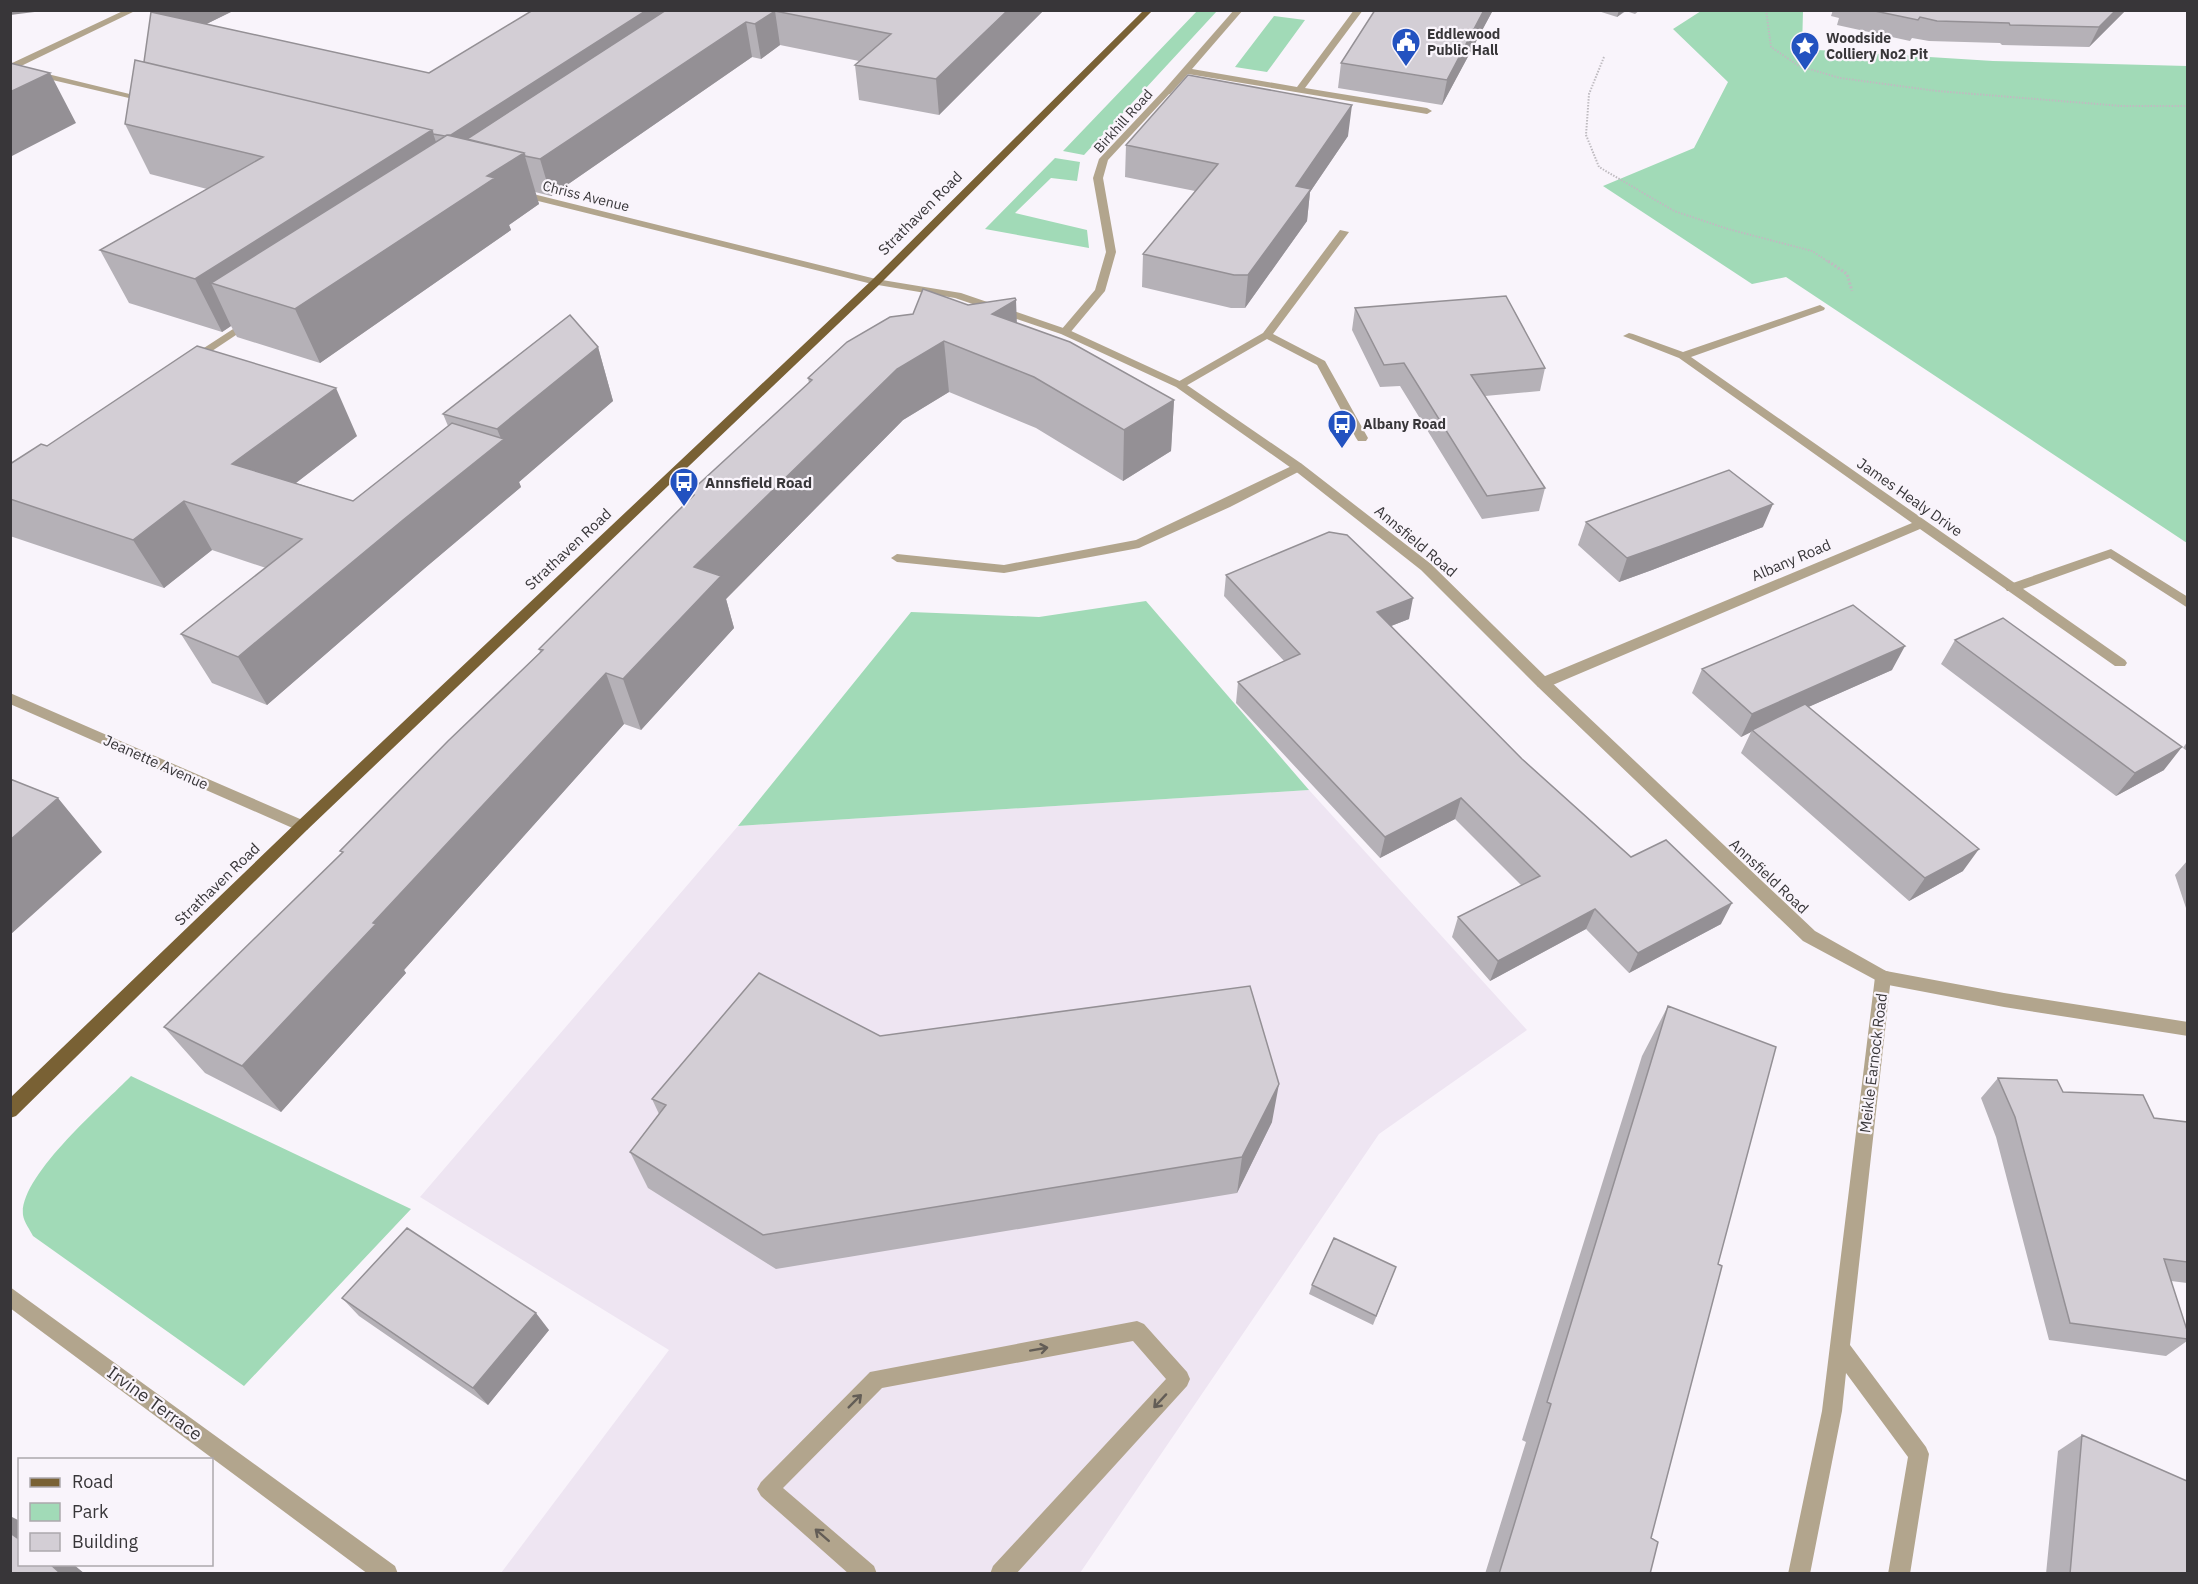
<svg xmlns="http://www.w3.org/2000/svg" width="2198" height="1584" viewBox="0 0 2198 1584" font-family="'IBM Plex Sans',sans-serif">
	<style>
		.built { fill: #eee5f2 }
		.green { fill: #a1dab7 }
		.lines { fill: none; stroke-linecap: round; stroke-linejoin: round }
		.path-far1 { stroke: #bfbbc0; stroke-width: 2; stroke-dasharray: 1.5 1.5; stroke-linecap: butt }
		.path { stroke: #bfbbc0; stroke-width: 3; stroke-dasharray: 2 2; stroke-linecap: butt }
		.service { fill: #b2a58d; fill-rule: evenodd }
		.minor { fill: #b2a58d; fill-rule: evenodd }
		.tertiary { fill: #b2a58d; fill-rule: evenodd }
		.primary { fill: #796134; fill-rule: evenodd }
		.wall { fill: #b5b1b7 }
		.shaded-wall { fill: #949095 }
		.building { fill: #d3ced5; stroke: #949095; stroke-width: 1.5 }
		.oneway { stroke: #635d56 }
		.labels { text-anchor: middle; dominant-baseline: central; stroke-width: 4.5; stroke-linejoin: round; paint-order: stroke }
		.far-poi-label { font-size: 14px; font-weight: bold; fill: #383639; stroke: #f9f4fb; text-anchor: start }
		.far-street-label { font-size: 14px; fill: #383639; stroke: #f9f4fb }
		.street-label { font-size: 15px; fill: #383639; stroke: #f9f4fb }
		.poi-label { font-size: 15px; font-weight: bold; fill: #383639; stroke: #f9f4fb; text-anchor: start }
		.near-street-label { font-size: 18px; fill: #383639; stroke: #f9f4fb }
	</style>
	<rect width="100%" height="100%" fill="#f9f4fb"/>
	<path class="built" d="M 1309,790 L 1527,1030 L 1379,1134 L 1080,1573 L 501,1573 L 669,1350 L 420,1197 L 738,826 Z"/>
	<path class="green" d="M 1198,10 L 1217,11 L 1084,155 L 1063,151 Z
		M 1701,11 L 1803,11 L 1802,49 L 1993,61 L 2187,66 L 2187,543 L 1786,277 L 1752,284 L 1603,186 L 1694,148 L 1728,82 L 1673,29 Z
		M 1274,16 L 1305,20 L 1267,72 L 1235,67 Z
		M 1055,158 L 1080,162 L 1077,181 L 1051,178 L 1015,213 L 1087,230 L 1089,248 L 985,229 Z
		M 1146,601 L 1309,790 L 738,826 L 911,612 L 1039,617 Z
		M 131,1076 L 411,1209 L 244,1386 L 33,1236 C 30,1230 24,1222 23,1215 C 19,1176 104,1104 131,1076 Z"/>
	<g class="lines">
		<path class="path-far1" d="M 1766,10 L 1771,47 L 1799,66 L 1840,78 L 1937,91 L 2122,106 L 2188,106
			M 1604,57 L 1589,94 L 1586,135 L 1599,167 L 1674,211 L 1728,229 L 1812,251 L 1830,263"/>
		<path class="path" d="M 1828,261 L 1847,274 L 1852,291"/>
		<path class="service" d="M 1234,10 L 1243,10 L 1192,69 L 1297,87 L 1354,10 L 1363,10 L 1305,88 L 1427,108 L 1432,111 L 1427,114 L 1188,74 L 1170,94 L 1164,94 L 1164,90 Z
			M 1340,230 L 1349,232 L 1273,334 L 1325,361 L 1368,438 L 1366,441 L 1358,441 L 1356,438 L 1317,365 L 1267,339 L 1184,387 L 1176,387 L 1176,383 L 1263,333 Z
			M 1298,463 L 1302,464 L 1302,470 L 1230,507 L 1139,548 L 1004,573 L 897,562 L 891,558 L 897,554 L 1004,565 L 1136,540 Z
			M 2111,549 L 2188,597 L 2188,608 L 2110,558 L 2017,591 L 2007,591 L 2005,588 L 2007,585 Z
			M 1137,1321 L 1144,1324 L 1187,1372 L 1190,1379 L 1187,1386 L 1016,1574 L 990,1574 L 993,1566 L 1166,1379 L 1133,1341 L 882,1388 L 783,1488 L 874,1566 L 877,1574 L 849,1574 L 761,1496 L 757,1489 L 761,1482 L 870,1372 Z"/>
		<path class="minor" d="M 125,10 L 137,10 L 19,67 L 150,99 L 150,103 L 10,70 L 10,64 Z
			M 1164,90 L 1171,92 L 1108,160 L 1103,178 L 1116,252 L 1105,291 L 1069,334 L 1061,334 L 1061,330 L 1095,290 L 1106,252 L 1093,178 L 1099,159 Z
			M 517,190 L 880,280 L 881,282 L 876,285 L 514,195 L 514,191 Z
			M 1820,305 L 1825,308 L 1824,310 L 1691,357 L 2125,660 L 2127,663 L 2125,666 L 2115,666 L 1920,529 L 1548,687 L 1538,687 L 1536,683 L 1538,679 L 1912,523 L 1679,358 L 1623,336 L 1629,333 L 1633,334 L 1683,352 Z
			M 250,318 L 255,321 L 254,323 L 197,361 L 193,362 L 187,359 Z
			M 10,693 L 307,822 L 310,826 L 307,830 L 297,830 L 10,704 Z
			M 1883,970 L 1889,972 L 1891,977 L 1850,1345 L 1926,1447 L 1929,1454 L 1910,1574 L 1888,1574 L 1908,1457 L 1846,1373 L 1842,1411 L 1810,1574 L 1788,1574 L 1822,1411 L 1875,977 L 1877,972 Z
			M 10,1287 L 395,1566 L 398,1574 L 368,1574 L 10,1308 Z"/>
		<path class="tertiary" d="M 876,279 L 961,293 L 1069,330 L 1184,383 L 1302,464 L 1431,564 L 1548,679 L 1815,931 L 1886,971 L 2004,993 L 2188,1022 L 2188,1036 L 2004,1007 L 1883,984 L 1803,941 L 1538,687 L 1421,570 L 1294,470 L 1176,387 L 1061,334 L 955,298 L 872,284 L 871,282 Z"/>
		<path class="primary" d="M 1144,10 L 1153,10 L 880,284 L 307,830 L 16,1116 L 10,1118 L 10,1098 L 297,822 L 872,280 Z"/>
	</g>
	<path class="wall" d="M 150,10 L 235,10 L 206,24 L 429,73 L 533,10 L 1044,10 L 939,115 L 859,100 L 855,65 L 859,61 L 780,45 L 761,59 L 752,57 L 551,196 L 535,192 L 539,204 L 509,225 L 511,230 L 320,363 L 237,337 L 231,326 L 222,332 L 129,303 L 100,250 L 207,189 L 150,174 L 125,124 L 144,62 L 151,13 Z
		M 1375,10 L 1493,10 L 1442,105 L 1338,88 L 1341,63 Z
		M 1595,10 L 1640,10 L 1635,14 L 1626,11 L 1617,17 Z
		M 1833,10 L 2126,10 L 2089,47 L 2002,45 L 2000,43 L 1929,41 L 1912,38 L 1910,41 L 1837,25 L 1839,18 L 1831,16 Z
		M 1348,136 L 1310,192 L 1307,221 L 1245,308 L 1231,308 L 1142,287 L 1143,254 L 1195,191 L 1125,177 L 1126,145 Z
		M 1355,308 L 1545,368 L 1540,391 L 1485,396 L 1545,488 L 1539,511 L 1482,519 L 1400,386 L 1380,387 L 1352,330 Z
		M 1017,323 L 1174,400 L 1171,451 L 1123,481 L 1036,428 L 949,392 L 903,420 L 726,599 L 734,628 L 641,730 L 624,724 L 404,970 L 406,973 L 281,1112 L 205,1073 L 164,1027 L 342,853 L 340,851 L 540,652 L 539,649 L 691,499 L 689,493 L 809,383 L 808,378 L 847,342 Z
		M 598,347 L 613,401 L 519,482 L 521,487 L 425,568 L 267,705 L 212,683 L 181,634 L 266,568 L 212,550 L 164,588 L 10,536 L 10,464 L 47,446 L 357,436 L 296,483 L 353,501 L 448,426 L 443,414 Z
		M 1586,522 L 1763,527 L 1652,570 L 1619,582 L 1578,545 Z
		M 1226,575 L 1409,619 L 1391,626 L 1522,759 L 1631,857 L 1721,924 L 1629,973 L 1586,929 L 1490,981 L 1452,937 L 1458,917 L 1521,885 L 1455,819 L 1380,858 L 1236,703 L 1238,682 L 1284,661 L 1224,596 Z
		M 1955,640 L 2164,770 L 2116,796 L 1941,664 Z
		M 1702,669 L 1892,670 L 1808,707 L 1963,871 L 1909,901 L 1741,753 L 1751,732 L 1741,737 L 1692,693 Z
		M 2187,742 L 2187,751 L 2183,748 Z
		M 2187,861 L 2187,911 L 2175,875 Z
		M 1668,1006 L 1718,1264 L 1651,1538 L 1650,1574 L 1485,1574 L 1526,1442 L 1522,1440 L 1642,1056 Z
		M 880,1036 L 1272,1122 L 1237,1193 L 776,1269 L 648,1188 L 630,1152 L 659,1114 L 652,1099 Z
		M 1998,1078 L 2063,1092 L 2154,1118 L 2187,1122 L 2187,1283 L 2171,1281 L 2187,1341 L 2166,1356 L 2049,1340 L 1996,1137 L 1981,1098 Z
		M 1396,1267 L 1373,1325 L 1309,1294 L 1312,1285 Z
		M 342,1298 L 549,1330 L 488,1405 L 359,1316 Z
		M 2082,1435 L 2187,1574 L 2046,1574 L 2058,1451 Z"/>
	<path class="shaded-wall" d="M 10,10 L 51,10 L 10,15 Z
		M 150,10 L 235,10 L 166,44 Z
		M 647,10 L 706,10 L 498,149 L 448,137 Z
		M 1008,10 L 1044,10 L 939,115 L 936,79 Z
		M 1484,10 L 1493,10 L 1442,105 L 1447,80 Z
		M 1619,10 L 1626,10 L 1617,17 Z
		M 2116,10 L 2126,10 L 2089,47 L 2099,27 Z
		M 775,11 L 780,45 L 761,59 L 755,24 Z
		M 746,22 L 752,57 L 551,196 L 540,159 Z
		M 50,73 L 76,123 L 10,157 L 10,92 Z
		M 1352,105 L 1348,136 L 1310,192 L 1307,221 L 1245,308 L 1248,275 L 1296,186 Z
		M 432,130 L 449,181 L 211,283 L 231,326 L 222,332 L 195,279 Z
		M 524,153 L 539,204 L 509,225 L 511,230 L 320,363 L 295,309 L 487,176 Z
		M 1016,300 L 1018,350 L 992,314 Z
		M 944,341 L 949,392 L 903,420 L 726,599 L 734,628 L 641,730 L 623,679 L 694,567 L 897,369 Z
		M 598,347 L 613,401 L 519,482 L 521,487 L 425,568 L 267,705 L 238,657 L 403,520 L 502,441 L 497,429 Z
		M 336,388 L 357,436 L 258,512 L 232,464 Z
		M 1174,400 L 1171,451 L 1123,481 L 1124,430 Z
		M 184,501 L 212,550 L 164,588 L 133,540 Z
		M 1773,504 L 1763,527 L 1652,570 L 1619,582 L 1627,558 Z
		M 1413,598 L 1409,619 L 1373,633 L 1377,612 Z
		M 1905,646 L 1892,670 L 1754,731 L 1752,730 L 1751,732 L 1741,737 L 1752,714 Z
		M 606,673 L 624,724 L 404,970 L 406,973 L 281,1112 L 242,1066 L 373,923 Z
		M 2182,747 L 2164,770 L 2116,796 L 2135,773 Z
		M 58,798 L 102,852 L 10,935 L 10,840 Z
		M 1461,798 L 1455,819 L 1380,858 L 1385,837 Z
		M 1979,849 L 1963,871 L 1909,901 L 1925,878 Z
		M 1732,903 L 1721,924 L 1629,973 L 1638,953 Z
		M 1595,909 L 1586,929 L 1490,981 L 1498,961 Z
		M 1279,1084 L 1272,1122 L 1237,1193 L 1242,1157 Z
		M 536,1313 L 549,1330 L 488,1405 L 473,1388 Z
		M 10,1516 L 20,1521 L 20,1540 L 10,1533 Z
		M 50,1564 L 73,1564 L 85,1574 L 61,1574 Z"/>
	<path class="building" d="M 533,10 L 647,10 L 451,135 L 447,135 L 445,136 L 433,134 L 432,130 L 144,62 L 151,12 L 429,73 Z
		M 666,10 L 1008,10 L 936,79 L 855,65 L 891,34 L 775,11 L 755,24 L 746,22 L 540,159 L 525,156 L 524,153 L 467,139 Z
		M 1375,10 L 1484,10 L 1447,80 L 1341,63 Z
		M 1870,10 L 2116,10 L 2099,27 L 2010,25 L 2009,23 L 1937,21 L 1920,17 L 1918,20 Z
		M 135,60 L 432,130 L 195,279 L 100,250 L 263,157 L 125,124 Z
		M 10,63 L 50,73 L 10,92 Z
		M 1188,75 L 1352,105 L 1296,186 L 1311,189 L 1248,275 L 1234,275 L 1143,254 L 1218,164 L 1126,145 Z
		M 447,135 L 524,153 L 487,176 L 495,178 L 295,309 L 211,283 Z
		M 923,289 L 968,305 L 1015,298 L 1016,300 L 992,314 L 1070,342 L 1174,400 L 1124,430 L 1034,377 L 944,341 L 897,369 L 694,567 L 721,576 L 623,679 L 606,673 L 373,923 L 376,924 L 242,1066 L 164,1027 L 343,852 L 340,851 L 448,741 L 543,650 L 539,649 L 694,495 L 689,493 L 812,380 L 808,378 L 847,342 L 890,317 L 913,314 Z
		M 1506,296 L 1545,368 L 1471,375 L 1545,488 L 1487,496 L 1404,363 L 1384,365 L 1355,308 Z
		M 570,315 L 598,347 L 497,429 L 443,414 Z
		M 197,346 L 336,388 L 232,464 L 353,501 L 452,423 L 504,439 L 403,520 L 238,657 L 181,634 L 302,539 L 184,501 L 133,540 L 10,499 L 10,464 L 41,444 L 47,446 Z
		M 1729,470 L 1773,504 L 1661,546 L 1627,558 L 1586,522 Z
		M 1329,532 L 1347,535 L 1413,598 L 1377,612 L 1522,759 L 1631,857 L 1666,840 L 1732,903 L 1638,953 L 1595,909 L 1498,961 L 1458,917 L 1540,876 L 1461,798 L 1385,837 L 1238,682 L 1300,654 L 1226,575 Z
		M 1853,605 L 1905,646 L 1752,714 L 1702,669 Z
		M 2003,618 L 2182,747 L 2135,773 L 1955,640 Z
		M 1805,704 L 1979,849 L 1925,878 L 1752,730 Z
		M 10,779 L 58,798 L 10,840 Z
		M 759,973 L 880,1036 L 1250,986 L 1279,1084 L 1242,1157 L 763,1235 L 630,1152 L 666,1105 L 652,1099 Z
		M 1668,1006 L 1776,1047 L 1718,1264 L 1722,1266 L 1651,1538 L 1658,1542 L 1650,1574 L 1499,1574 L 1551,1404 L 1547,1402 Z
		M 1998,1078 L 2057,1080 L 2063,1092 L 2143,1095 L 2154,1118 L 2187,1122 L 2187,1262 L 2164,1259 L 2187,1330 L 2187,1339 L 2070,1323 L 2015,1117 Z
		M 407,1228 L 536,1313 L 473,1388 L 342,1298 Z
		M 1334,1238 L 1396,1267 L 1376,1316 L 1312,1285 Z
		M 2082,1435 L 2187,1481 L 2187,1574 L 2070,1574 Z
		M 10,1533 L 20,1540 L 20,1564 L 50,1564 L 61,1574 L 10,1574 Z"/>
	<defs><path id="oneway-shaft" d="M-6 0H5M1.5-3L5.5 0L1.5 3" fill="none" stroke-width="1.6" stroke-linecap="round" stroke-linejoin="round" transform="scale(1.5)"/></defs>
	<g class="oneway">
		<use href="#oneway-shaft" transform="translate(1039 1349) rotate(-10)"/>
		<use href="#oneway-shaft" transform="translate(855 1401) rotate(-45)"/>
		<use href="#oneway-shaft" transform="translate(1160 1401) rotate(133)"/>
		<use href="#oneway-shaft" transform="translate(822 1535) rotate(-139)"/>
	</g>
	<defs>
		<g id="civic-pin" transform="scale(1.5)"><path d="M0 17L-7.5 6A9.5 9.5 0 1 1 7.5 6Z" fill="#2352c0" stroke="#f9f4fb"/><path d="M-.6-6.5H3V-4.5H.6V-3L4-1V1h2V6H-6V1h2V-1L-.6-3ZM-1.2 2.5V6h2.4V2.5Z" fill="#fff"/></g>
		<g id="sight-pin" transform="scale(1.5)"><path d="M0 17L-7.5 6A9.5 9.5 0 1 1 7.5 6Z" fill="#2352c0" stroke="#f9f4fb"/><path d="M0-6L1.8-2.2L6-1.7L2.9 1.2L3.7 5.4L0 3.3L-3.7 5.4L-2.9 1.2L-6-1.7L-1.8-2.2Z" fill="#fff"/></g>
		<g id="bus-pin" transform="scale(1.5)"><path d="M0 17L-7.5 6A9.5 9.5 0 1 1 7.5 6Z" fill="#2352c0" stroke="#f9f4fb"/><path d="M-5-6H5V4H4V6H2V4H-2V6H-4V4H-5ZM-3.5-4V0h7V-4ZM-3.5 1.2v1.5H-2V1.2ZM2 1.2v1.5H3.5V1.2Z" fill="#fff"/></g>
	</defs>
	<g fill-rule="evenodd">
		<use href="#civic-pin" x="1406" y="42"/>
		<use href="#sight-pin" x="1805" y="46"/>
		<use href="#bus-pin" x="1342" y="424"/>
		<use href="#bus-pin" x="684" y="482"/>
	</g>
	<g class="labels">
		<g class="far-poi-label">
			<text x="1427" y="34">Eddlewood<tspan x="1427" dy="16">Public Hall</tspan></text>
			<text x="1826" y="38">Woodside<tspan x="1826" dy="16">Colliery No2 Pit</tspan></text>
			<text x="1363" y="424">Albany Road</text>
		</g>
		<g class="far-street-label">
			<text transform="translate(1123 121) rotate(-48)">Birkhill Road</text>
			<text transform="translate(586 196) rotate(14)">Chriss Avenue</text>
		</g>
		<g class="street-label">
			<text transform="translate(920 213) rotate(-45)">Strathaven Road</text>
			<text transform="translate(1910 497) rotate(35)">James Healy Drive</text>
			<text transform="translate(1416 541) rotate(40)">Annsfield Road</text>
			<text transform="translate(568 549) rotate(-43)">Strathaven Road</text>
			<text transform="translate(1791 560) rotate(-23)">Albany Road</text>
			<text transform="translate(156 762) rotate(24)">Jeanette Avenue</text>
			<text transform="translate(1769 876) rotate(43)">Annsfield Road</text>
			<text transform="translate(217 884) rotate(-44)">Strathaven Road</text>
			<text transform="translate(1873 1063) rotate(-83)">Meikle Earnock Road</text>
		</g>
		<g class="poi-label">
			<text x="705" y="482">Annsfield Road</text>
		</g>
		<g class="near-street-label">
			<text transform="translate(155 1403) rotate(36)">Irvine Terrace</text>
		</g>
	</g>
	<rect width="2198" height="1584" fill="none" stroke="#383639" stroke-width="24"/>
	<rect x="18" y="1458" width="195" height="108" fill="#f9f4fb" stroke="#aca8ad" stroke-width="1.5"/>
	<rect x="30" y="1478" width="30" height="9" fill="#796134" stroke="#aca8ad" stroke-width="1.5"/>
	<text x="72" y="1488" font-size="18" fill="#383639">Road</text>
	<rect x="30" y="1503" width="30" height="18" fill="#a1dab7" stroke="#aca8ad" stroke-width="1.5"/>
	<text x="72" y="1518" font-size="18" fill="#383639">Park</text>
	<rect x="30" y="1533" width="30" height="18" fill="#d3ced5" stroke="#aca8ad" stroke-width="1.5"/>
	<text x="72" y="1548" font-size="18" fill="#383639">Building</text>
</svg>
